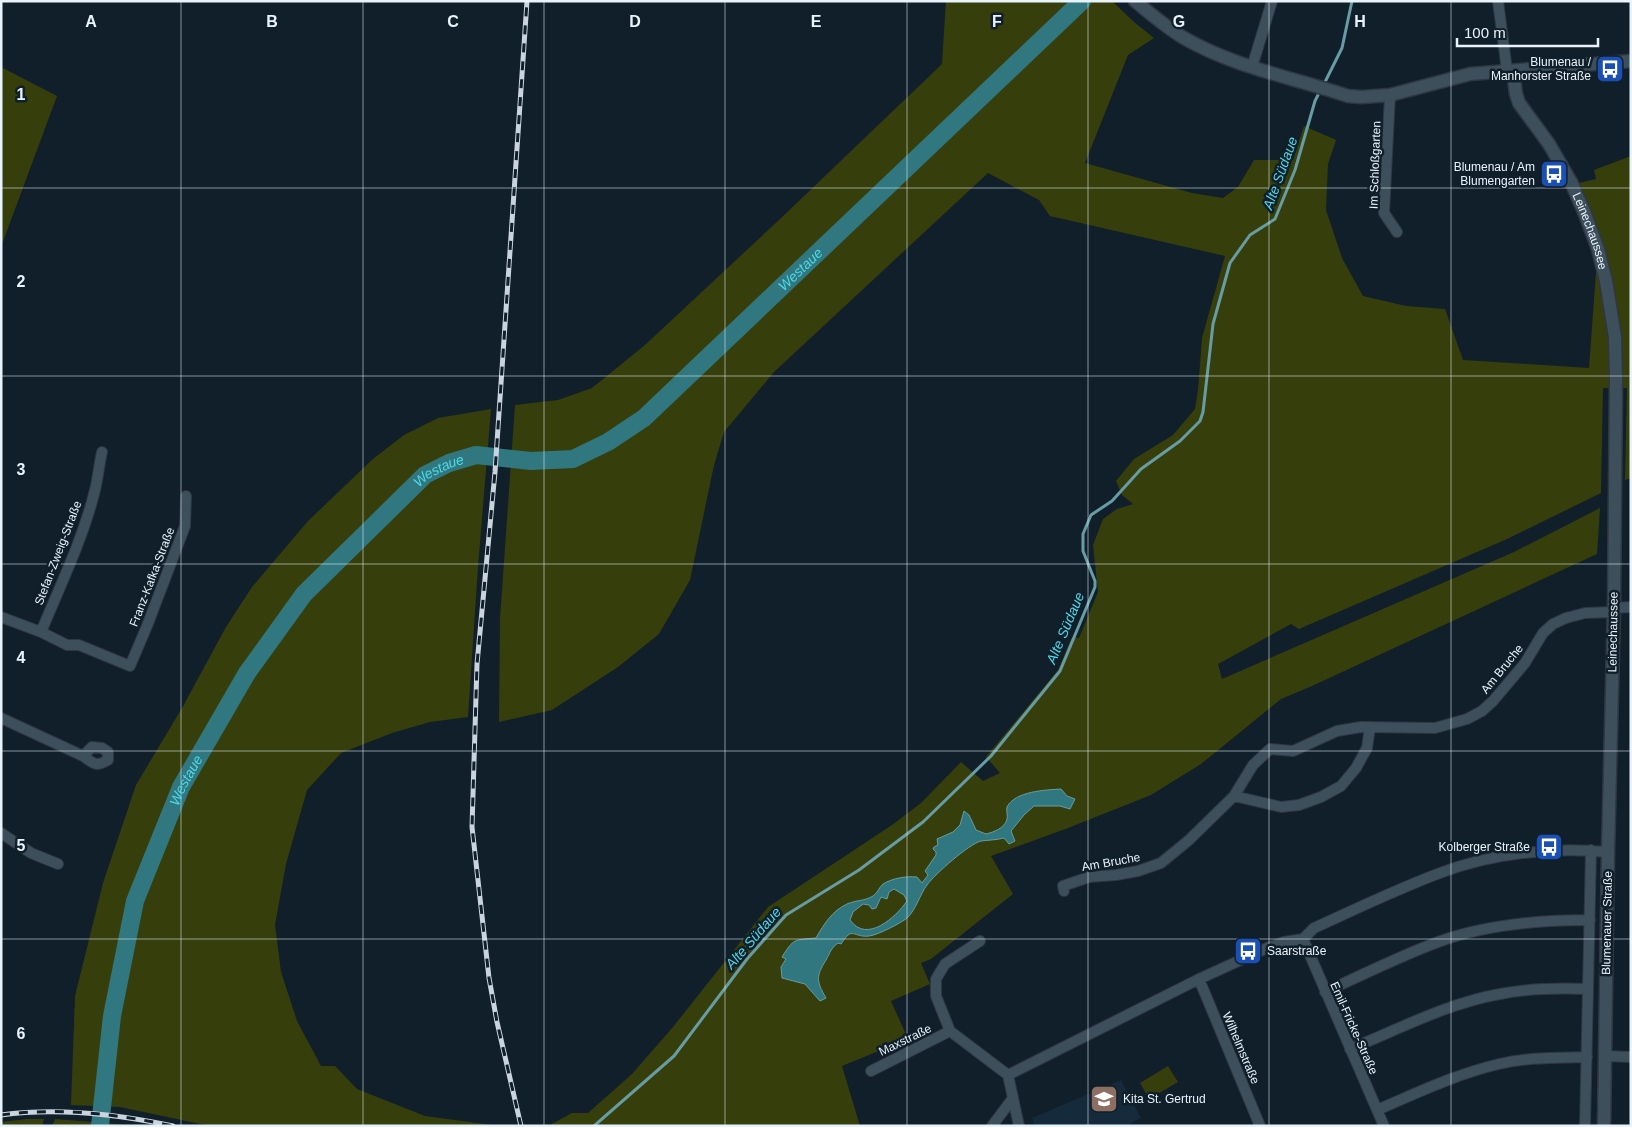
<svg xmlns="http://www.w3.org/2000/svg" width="1632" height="1127" viewBox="0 0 1632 1127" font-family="Arial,sans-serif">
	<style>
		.built { fill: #152a3a }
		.green { fill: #363f0b }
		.water { fill: #30777f; stroke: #689ca4; fill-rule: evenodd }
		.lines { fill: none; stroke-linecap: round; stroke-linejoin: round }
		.stream { stroke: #689ca4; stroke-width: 3 }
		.river { stroke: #30777f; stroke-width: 18 }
		.minor-casing { stroke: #2f3742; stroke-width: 12 }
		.tertiary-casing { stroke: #2f3742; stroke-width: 15 }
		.minor { stroke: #3e4f5c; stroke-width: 10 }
		.tertiary { stroke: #3e4f5c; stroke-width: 12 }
		.rail-casing { stroke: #cad4de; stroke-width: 5 }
		.rail { stroke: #101f2a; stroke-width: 3; stroke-dasharray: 9; stroke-linecap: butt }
		.grid { fill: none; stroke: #e9f3fc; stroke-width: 1; stroke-opacity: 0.55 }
		.labels { text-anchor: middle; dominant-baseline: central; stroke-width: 5; stroke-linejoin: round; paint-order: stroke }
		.poi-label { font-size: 12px; fill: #e9f3fc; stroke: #101f2a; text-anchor: end }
		.street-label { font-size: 12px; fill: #e9f3fc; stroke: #101f2a }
		.water-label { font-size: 14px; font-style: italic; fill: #4ed9e9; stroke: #101f2a }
		.grid-label { font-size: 16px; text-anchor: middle; font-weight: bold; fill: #e9f3fc; stroke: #101f2a; stroke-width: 5; stroke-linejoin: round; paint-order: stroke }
	</style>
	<rect width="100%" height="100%" fill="#101f2a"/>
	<path class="built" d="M 1121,1080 L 1141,1118 L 1126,1126 L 1034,1126 L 1032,1118 Z"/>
	<path class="green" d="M 946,1 L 1112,1 L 1134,22 L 1154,38 L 1128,55 L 1085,163 L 1192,193 L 1223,198 L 1238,187 L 1254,160 L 1293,160 L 1304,126 L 1336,140 L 1328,164 L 1326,210 L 1342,258 L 1363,296 L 1406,306 L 1445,309 L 1463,360 L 1589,368 L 1599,231 L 1579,183 L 1596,179 L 1594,170 L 1631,156 L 1631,478 L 1625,480 L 1627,388 L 1603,388 L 1601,493 L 1507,539 L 1299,629 L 1291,624 L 1218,664 L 1222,679 L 1514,552 L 1600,508 L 1597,554 L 1312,686 L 1281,699 L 1201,764 L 1151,795 L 1068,828 L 991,856 L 1013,894 L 931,959 L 921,963 L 930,984 L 891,1001 L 908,1039 L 842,1066 L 860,1126 L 548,1126 L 572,1113 L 588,1113 L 632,1074 L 673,1027 L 768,907 L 892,825 L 921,803 L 961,762 L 983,781 L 1000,773 L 986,757 L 1058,670 L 1072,637 L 1079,638 L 1098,592 L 1093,545 L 1103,519 L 1117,509 L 1133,504 L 1122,495 L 1116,481 L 1134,459 L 1173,435 L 1195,409 L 1198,390 L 1202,338 L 1225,256 L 1050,216 L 1039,200 L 988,173 L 774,372 L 724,432 L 714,465 L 690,580 L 659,634 L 618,667 L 552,710 L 499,722 L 500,619 L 515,405 L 558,400 L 592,388 L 645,345 L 779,220 L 942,64 Z
		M 1,67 L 57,96 L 1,247 Z
		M 491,409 L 478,567 L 468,717 L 430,722 L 392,733 L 341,753 L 307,790 L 286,864 L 275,925 L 281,972 L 297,1021 L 321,1066 L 335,1066 L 357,1089 L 425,1116 L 500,1126 L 210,1126 L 120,1107 L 71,1105 L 75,996 L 103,883 L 136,785 L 182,708 L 226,627 L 252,587 L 308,521 L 373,459 L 404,435 L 438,418 Z
		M 1168,1066 L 1178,1082 L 1149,1099 L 1140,1083 Z
		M 27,1119 L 44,1119 L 42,1126 L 1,1126 L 1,1122 Z
		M 55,1119 L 143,1126 L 52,1126 Z"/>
	<path class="water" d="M 1061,789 L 1067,796 L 1075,799 L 1070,809 L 1060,806 L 1034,806 L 1024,815 L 1011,831 L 1015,841 L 1009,844 L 1004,838 C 996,840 989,840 981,841 C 969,844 935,874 927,885 C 920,894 916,910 907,918 C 901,923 878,935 869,936 C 853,938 853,925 841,944 L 838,943 C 831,948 830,953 826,960 C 816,976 816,981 826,998 L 820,1001 L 805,984 L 782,978 L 781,967 L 786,959 L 782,957 C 794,938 794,940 816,938 C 824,924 832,911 847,904 C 856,900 865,901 873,896 C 878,893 879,887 883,884 C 893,878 906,876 917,877 L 922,883 L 928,875 L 925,871 L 936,855 L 936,852 L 933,849 L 934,847 L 938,845 L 937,839 L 953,832 L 960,825 L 964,811 L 969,815 L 976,830 L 986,834 C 994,832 1005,828 1007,819 C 1008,815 1006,812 1007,807 C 1015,791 1046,790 1061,789 ZM 894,889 L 904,895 L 907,901 C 896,917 867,944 850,920 L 853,912 L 863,904 L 869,905 L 872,909 L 876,908 L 881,897 L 887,899 L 889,892 Z"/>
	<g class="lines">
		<path class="stream" d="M 1323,86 L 1342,48 L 1352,1
			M 594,1126 L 674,1056 L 747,959 L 786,915 L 859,870 L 923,822 L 991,756 L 1060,671 L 1095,587 L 1095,581 L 1083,551 L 1083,534 L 1091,515 L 1112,501 L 1141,469 L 1180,441 L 1200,421 L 1203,412 L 1213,324 L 1230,263 L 1250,235 L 1275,219 L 1295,170 L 1315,101 L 1320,91"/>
		<path class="river" id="s1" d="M 100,1126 L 112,1016 L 135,901 L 181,787 L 247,673 L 304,594 L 425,475 L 449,463 L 476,455 L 531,461 L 573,459 L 608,442 L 644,418 L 1082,1"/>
		<g class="minor-casing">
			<path id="minor" d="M 1498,1 L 1507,71
				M 1252,67 L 1272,1
				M 1390,95 L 1384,213 L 1397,232
				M 1614,608 L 1631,607
				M 1,617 L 41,632 L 67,645 L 79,645 L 130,666 L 147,626 L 185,526 L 186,496
				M 41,632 C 60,586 83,539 95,490 C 98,478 99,465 102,452
				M 1,718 L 83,756 C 94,764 96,767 108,760 L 108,752 L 102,748 L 92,747 L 83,756
				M 1234,796 L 1281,807 L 1299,805 L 1321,797 L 1341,786 L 1356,768 L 1367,748 L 1370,727
				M 1,833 L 31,853 L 58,864
				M 1064,891 L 1063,886 L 1089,877 L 1116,875 L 1138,871 L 1161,863 L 1189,840 L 1234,796 L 1253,765 L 1270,749 L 1293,751 L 1337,731 L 1361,727 L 1435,728 L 1467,719 L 1482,711 L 1493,701 L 1525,663 L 1543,633 L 1553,624 L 1566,618 L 1585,613 L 1614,612
				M 1303,939 L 1384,1126
				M 980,941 L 945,964 L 936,979 L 936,996 L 950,1031 L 1008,1075
				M 1199,979 L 1260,1126
				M 1325,992 C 1362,975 1400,956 1438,942 C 1486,924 1539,920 1590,920
				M 1350,1049 C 1399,1029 1448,1003 1500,994 C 1529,988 1558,988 1587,989
				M 1606,1056 L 1631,1057
				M 871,1071 L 950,1031
				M 1008,1075 L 1199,979 L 1267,948 L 1284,942 L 1303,939 L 1314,928 C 1356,909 1397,889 1440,873 C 1492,853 1552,847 1608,852
				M 1008,1075 L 1019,1126
				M 1377,1110 C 1417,1093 1456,1074 1499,1064 C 1528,1057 1557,1058 1587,1057
				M 992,1126 L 1013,1098
				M 1585,1126 L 1591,850"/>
		</g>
		<g class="tertiary-casing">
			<g id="tertiary">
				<path d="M 1135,1 C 1151,14 1167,28 1184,38 C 1234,67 1294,78 1348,96 L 1362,97 L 1390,95 L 1470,74 L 1631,61"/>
				<path id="s2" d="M 1513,71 L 1516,94 L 1519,103 L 1549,144 L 1571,182 L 1585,214 L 1598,249 L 1606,281 L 1615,337 L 1616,379 L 1614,608 L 1608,852 L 1604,1126"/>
			</g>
		</g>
		<use href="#minor" class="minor"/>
		<use href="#tertiary" class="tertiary"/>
		<g class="rail-casing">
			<path id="rail" d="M 1,1115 C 59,1107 117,1114 173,1126
				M 521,1126 L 497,1022 L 489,978 L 472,827 L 477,664 L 495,472 L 527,1"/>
		</g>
		<use href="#rail" class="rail"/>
	</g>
	<path class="grid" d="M 181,1 L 181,1126M 363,1 L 363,1126M 544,1 L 544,1126M 725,1 L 725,1126M 907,1 L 907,1126M 1088,1 L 1088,1126M 1269,1 L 1269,1126M 1451,1 L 1451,1126M 1,188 L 1631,188M 1,376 L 1631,376M 1,564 L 1631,564M 1,751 L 1631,751M 1,939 L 1631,939"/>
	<defs>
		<g id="bus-square" transform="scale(1.4375)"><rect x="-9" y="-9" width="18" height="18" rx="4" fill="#1a4fb4" stroke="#101f2a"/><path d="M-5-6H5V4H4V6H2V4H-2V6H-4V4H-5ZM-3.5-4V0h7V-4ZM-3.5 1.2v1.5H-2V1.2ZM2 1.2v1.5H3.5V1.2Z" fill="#fff"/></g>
		<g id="school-square" transform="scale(1.4375)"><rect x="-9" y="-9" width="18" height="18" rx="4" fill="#8d6e63" stroke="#101f2a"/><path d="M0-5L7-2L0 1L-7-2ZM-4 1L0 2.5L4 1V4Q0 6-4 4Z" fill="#fff"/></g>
	</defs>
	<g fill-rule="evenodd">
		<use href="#bus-square" x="1610" y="69"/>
		<use href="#bus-square" x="1554" y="174"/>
		<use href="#bus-square" x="1549" y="847"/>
		<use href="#bus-square" x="1248" y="951"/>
		<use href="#school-square" x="1104" y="1099"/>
	</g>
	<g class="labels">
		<g class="poi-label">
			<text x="1591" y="62">Blumenau /<tspan x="1591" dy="14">Manhorster Straße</tspan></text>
			<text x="1535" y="167">Blumenau / Am<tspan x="1535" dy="14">Blumengarten</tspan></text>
			<text x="1530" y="847">Kolberger Straße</text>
			<text x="1267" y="951" text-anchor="start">Saarstraße</text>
			<text x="1123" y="1099" text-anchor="start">Kita St. Gertrud</text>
		</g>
		<g class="street-label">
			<text transform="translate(1375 165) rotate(-88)">Im Schloßgarten</text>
			<text stroke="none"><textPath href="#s2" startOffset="180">Leinechaussee</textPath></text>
			<text transform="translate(58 553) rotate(-69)">Stefan-Zweig-Straße</text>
			<text transform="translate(152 577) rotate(-69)">Franz-Kafka-Straße</text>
			<text transform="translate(1613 632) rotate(-89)">Leinechaussee</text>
			<text transform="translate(1502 669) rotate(-51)">Am Bruche</text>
			<text transform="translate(1111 862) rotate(-10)">Am Bruche</text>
			<text transform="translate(1607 923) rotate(-89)">Blumenauer Straße</text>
			<text transform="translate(1354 1028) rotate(66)">Emil-Fricke-Straße</text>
			<text transform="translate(905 1040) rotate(-26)">Maxstraße</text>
			<text transform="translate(1241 1048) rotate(67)">Wilhelmstraße</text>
		</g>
		<g class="water-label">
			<text transform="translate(1280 173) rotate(-70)">Alte Südaue</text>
			<text stroke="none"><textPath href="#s1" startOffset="1200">Westaue</textPath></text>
			<text stroke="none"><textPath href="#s1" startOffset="764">Westaue</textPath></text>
			<text transform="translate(1065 628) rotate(-67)">Alte Südaue</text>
			<text stroke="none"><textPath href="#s1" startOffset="359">Westaue</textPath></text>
			<text transform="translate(753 938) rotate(-49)">Alte Südaue</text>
		</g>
	</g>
	<g class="grid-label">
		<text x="91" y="27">A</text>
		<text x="272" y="27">B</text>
		<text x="453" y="27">C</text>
		<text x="635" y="27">D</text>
		<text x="816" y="27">E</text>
		<text x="997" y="27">F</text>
		<text x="1179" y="27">G</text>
		<text x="1360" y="27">H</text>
		<text x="21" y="100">1</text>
		<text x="21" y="287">2</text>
		<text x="21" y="475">3</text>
		<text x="21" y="663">4</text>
		<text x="21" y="851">5</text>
		<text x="21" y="1039">6</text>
	</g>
	<rect width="1632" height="1127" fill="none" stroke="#e9f3fc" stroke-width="5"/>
	<path d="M1457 38v8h141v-8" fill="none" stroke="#e9f3fc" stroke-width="2.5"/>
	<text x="1464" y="38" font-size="15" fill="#e9f3fc" stroke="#101f2a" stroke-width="4" paint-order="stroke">100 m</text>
</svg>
